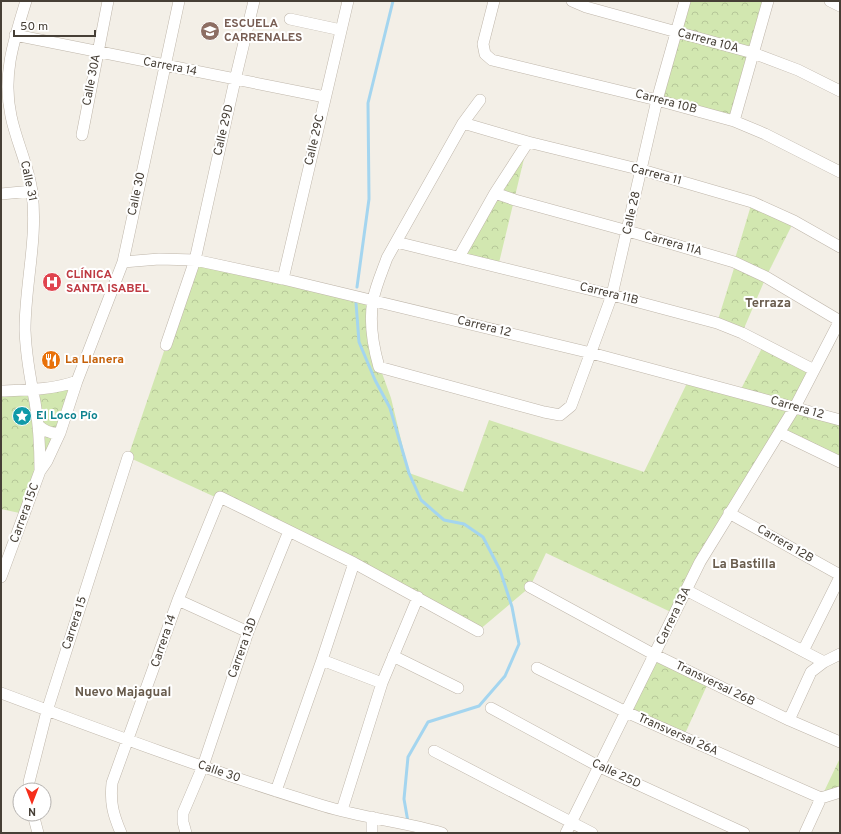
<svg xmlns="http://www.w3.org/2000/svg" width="841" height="834" viewBox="0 0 841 834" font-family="Overpass,sans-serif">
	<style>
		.forest { fill: url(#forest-crowns) }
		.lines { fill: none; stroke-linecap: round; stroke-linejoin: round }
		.stream { stroke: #a4d5ef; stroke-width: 3 }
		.minor-casing { stroke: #bfb6aa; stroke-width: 12 }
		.minor { stroke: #fff; stroke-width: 11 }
		.labels { text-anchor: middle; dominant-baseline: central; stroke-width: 4; stroke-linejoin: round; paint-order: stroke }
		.education-label { font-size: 12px; font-weight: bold; fill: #785e54; stroke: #fff; text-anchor: start }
		.street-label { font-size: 12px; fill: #463f36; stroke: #fff }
		.health-label { font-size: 12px; font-weight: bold; fill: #be3a42; stroke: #fff; text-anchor: start }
		.food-label { font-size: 12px; font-weight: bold; fill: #c56008; stroke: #fff; text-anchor: start }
		.culture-label { font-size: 12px; font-weight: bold; fill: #0d838f; stroke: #fff; text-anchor: start }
		.neighbourhood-label { font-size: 13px; font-weight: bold; fill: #695c4d; stroke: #fff }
	</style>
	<defs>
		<pattern id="forest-crowns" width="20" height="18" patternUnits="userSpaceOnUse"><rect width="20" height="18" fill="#d2e7b0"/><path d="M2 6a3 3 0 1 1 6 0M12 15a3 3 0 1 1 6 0" fill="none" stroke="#b6c798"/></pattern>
	</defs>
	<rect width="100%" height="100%" fill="#f3efe7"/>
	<path class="forest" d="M 685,1 L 768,1 L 734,121 L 657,100 Z
		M 528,142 L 498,267 L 459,257 Z
		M 752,202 L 794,221 L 766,277 L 742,333 L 717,323 L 735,265 L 734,262 Z
		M 195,260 L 373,300 L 373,348 L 391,398 L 409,473 L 463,492 L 489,420 L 644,472 L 689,379 L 739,393 L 764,344 L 814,370 L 795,407 L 840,420 L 840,462 L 780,433 L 675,614 L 546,553 L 530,587 L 478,631 L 289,531 L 128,457 Z
		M 77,381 L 24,514 L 1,509 L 1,391 Z
		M 655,655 L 709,681 L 683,738 L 626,712 Z
		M 840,758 L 840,792 L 821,798 Z"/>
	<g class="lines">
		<path class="stream" d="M 357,287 L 369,199 L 368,103 L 393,1
			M 356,303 L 359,342 L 375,380 L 390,408 L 409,473 L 421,500 L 444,520 L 464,524 L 483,537 L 500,570 L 512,607 L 519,644 L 505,676 L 479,706 L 428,722 L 408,757 L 404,799 L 408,822"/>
		<g class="minor-casing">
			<path id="minor" d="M 26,1 C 14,40 2,75 11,116 C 16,141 29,167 32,192 C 38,238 25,284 25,330 C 26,355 30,378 35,402 C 39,425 40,448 40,471
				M 494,1 L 483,44 L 485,54 L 492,60 L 657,100 L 734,121 L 765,134 L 840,172
				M 572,1 L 586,7 L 753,53 L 798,70 L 840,91
				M 830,1 L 840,6
				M 290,19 L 341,30
				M 15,35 L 325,97
				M 480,100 L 463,123 L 387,258 C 382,272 376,285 373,300 C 369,322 373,346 379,367 L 544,412 L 560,415 L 571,406 L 612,295 L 657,100 L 685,1
				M 734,121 L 768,1
				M 463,123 L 528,142 L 642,170 L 752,202 L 794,221 L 840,247
				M 82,135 L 108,1
				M 495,193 L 515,200 L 628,231 L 734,262 L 766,277 L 840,321
				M 1,194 L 32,191
				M 396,242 L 612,295 L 717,323 L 742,333 L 814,370
				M 459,257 L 495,193 L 528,142
				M 123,262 L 159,259 L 195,260 L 283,279 L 591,353 L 840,420
				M 283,279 L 348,1
				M 166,345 L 195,260 L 235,80 L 254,1
				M 1,391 C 26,390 53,390 77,381
				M 38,425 C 44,431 51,434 60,433
				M 780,433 L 840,462
				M 729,513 L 840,575
				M 1,577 L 40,471 L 47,461 L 60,433 L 77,381 L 123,262 L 179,1
				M 530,587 L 655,655 L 789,720 L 840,742
				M 686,590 L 824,662
				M 178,600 L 248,632
				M 803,651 L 840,577
				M 393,656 L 458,688
				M 322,660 L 382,683
				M 537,668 L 626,712 L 821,798
				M 1,693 C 108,733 215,773 324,806 C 363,818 404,822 442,833
				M 491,708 L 600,767 L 744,833
				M 789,720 L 811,672 L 824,662 L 840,654
				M 434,751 L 592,833
				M 29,790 L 29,782 L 47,711 L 128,457
				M 276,791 L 322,660 L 354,563
				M 821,798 L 840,792
				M 342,810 L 382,683 L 418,597
				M 33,814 L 38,833
				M 121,833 C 113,814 110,803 112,783 L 178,600 L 220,497 L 354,563 L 478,631
				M 186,833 L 183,822 L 183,813 L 203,766 L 248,632 L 289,531
				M 372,833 L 372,817
				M 566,833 L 700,562 L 795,407 L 840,320
				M 805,833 L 821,798"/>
		</g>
		<use href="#minor" class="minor"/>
	</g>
	<defs>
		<g id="school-disc" transform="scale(1)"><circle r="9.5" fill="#8d6e63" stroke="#fff"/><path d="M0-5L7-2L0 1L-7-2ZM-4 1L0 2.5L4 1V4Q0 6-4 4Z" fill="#fff"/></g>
		<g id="hospital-disc" transform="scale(1)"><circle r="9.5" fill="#e0444e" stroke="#fff"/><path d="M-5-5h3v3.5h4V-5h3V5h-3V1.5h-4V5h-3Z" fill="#fff"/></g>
		<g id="restaurant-disc" transform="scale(1)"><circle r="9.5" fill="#e8710a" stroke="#fff"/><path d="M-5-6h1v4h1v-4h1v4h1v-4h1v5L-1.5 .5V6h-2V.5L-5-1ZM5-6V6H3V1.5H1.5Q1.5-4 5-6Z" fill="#fff"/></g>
		<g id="sight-disc" transform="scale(1)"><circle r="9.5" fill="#0f9aa8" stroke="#fff"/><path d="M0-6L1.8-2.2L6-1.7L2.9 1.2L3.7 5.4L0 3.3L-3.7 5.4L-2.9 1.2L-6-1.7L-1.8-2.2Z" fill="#fff"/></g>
	</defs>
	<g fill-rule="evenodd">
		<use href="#school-disc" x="210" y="31"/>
		<use href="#hospital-disc" x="52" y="282"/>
		<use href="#restaurant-disc" x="51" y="360"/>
		<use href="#sight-disc" x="22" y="416"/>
	</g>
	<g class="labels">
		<g class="education-label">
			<text x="224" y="24">ESCUELA<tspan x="224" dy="14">CARRENALES</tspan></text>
		</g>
		<g class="street-label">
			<text transform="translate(708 41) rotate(15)">Carrera 10A</text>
			<text transform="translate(170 67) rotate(11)">Carrera 14</text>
			<text transform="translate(92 80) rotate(-79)">Calle 30A</text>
			<text transform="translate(666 102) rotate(15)">Carrera 10B</text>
			<text transform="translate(224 130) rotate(-77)">Calle 29D</text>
			<text transform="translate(315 140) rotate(-77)">Calle 29C</text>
			<text transform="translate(656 175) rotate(15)">Carrera 11</text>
			<text transform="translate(28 181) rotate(78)">Calle 31</text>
			<text transform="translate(137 194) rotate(-78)">Calle 30</text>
			<text transform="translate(632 213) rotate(-77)">Calle 28</text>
			<text transform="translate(673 244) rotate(16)">Carrera 11A</text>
			<text transform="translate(609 294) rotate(14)">Carrera 11B</text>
			<text transform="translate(484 327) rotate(14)">Carrera 12</text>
			<text transform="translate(797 408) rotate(16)">Carrera 12</text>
			<text transform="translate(25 513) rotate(-70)">Carrera 15C</text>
			<text transform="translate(785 544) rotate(30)">Carrera 12B</text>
			<text transform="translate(674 616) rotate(-64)">Carrera 13A</text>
			<text transform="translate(75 623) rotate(-72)">Carrera 15</text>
			<text transform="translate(164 641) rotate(-71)">Carrera 14</text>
			<text transform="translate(243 648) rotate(-70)">Carrera 13D</text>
			<text transform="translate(715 684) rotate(26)">Transversal 26B</text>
			<text transform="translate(678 735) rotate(24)">Transversal 26A</text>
			<text transform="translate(219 772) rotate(19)">Calle 30</text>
			<text transform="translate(616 774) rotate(25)">Calle 25D</text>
		</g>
		<g class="health-label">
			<text x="66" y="275">CLÍNICA<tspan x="66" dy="14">SANTA ISABEL</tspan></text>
		</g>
		<g class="food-label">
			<text x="65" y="360">La Llanera</text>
		</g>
		<g class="culture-label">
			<text x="36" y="416">El Loco Pío</text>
		</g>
		<g class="neighbourhood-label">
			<text x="768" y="304">Terraza</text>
			<text x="744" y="565">La Bastilla</text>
			<text x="123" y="693">Nuevo Majagual</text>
		</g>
	</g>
	<rect width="841" height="834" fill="none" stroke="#463f36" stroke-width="4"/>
	<g transform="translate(32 802) rotate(180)"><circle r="19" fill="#ffffff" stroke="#b5b2af"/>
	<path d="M0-3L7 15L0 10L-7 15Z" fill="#f62e1b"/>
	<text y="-6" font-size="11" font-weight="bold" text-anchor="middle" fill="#463f36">N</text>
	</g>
	<path d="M14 30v6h81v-6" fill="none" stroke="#463f36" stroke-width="2"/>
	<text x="20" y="30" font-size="12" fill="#463f36" stroke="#ffffff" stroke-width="3" paint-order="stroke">50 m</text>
</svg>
